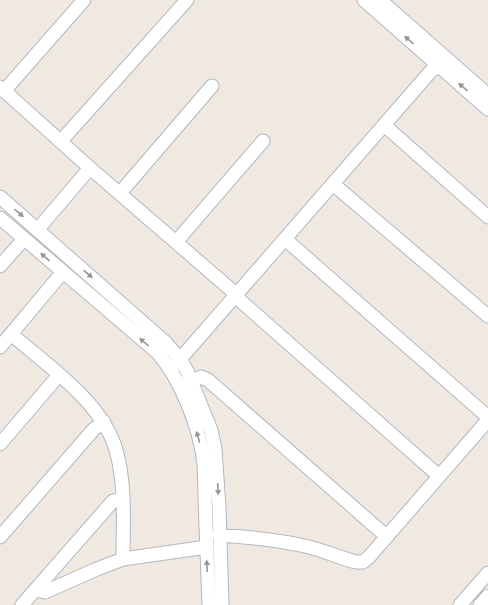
<svg xmlns="http://www.w3.org/2000/svg" width="488" height="605" viewBox="0 0 488 605" font-family="Overpass,sans-serif">
	<style>
		.lines { fill: none; stroke-linecap: round; stroke-linejoin: round }
		.minor-casing { stroke: #b4b7c1; stroke-width: 15 }
		.minor { stroke: #fff; stroke-width: 13 }
		.oneway { fill: #969696 }
	</style>
	<rect width="100%" height="100%" fill="#efe9e1"/>
	<g class="lines">
		<g class="minor-casing">
			<path id="minor" d="M 364,0 L 488,109
				M 380,0 L 488,95
				M 0,87 L 90,168 L 236,294
				M 4,91 L 84,0
				M 384,125 L 488,217
				M 61,141 L 187,0
				M 333,184 L 488,316
				M 120,193 L 212,86
				M 0,197 L 166,343 L 180,359 L 187,371 L 211,430 L 215,449 L 219,507 L 222,605
				M 0,218 L 157,352 C 181,379 200,428 204,464 C 205,484 205,505 206,525 C 207,552 208,578 209,605
				M 38,229 L 90,168
				M 285,239 L 488,417
				M 176,242 L 263,141
				M 0,266 L 24,239
				M 235,296 L 439,476
				M 11,334 C 47,365 103,403 116,450 C 126,485 123,523 123,559
				M 0,347 L 62,273
				M 175,365 L 431,71 L 439,66 L 445,58
				M 192,381 L 201,377 L 208,380 L 386,536
				M 0,444 L 59,375
				M 219,535 C 249,537 279,540 309,547 C 325,551 340,558 356,562 L 363,562 L 369,557 L 488,420
				M 0,537 L 94,429 L 104,422
				M 38,588 L 41,591 L 45,592 L 97,569 L 123,559 L 207,547
				M 22,605 L 113,501 L 123,499
				M 460,605 L 488,573
				M 480,605 L 488,596"/>
		</g>
		<use href="#minor" class="minor"/>
	</g>
	<defs><path id="oneway-solid" d="M-6-.8H1V-3.2L6.5 0L1 3.2V.8H-6Z"/></defs>
	<g class="oneway">
		<use href="#oneway-solid" transform="translate(409 40) rotate(-139)"/>
		<use href="#oneway-solid" transform="translate(463 87) rotate(-139)"/>
		<use href="#oneway-solid" transform="translate(19 213) rotate(40)"/>
		<use href="#oneway-solid" transform="translate(45 257) rotate(-139)"/>
		<use href="#oneway-solid" transform="translate(88 274) rotate(41)"/>
		<use href="#oneway-solid" transform="translate(144 342) rotate(-140)"/>
		<use href="#oneway-solid" transform="translate(198 437) rotate(-106)"/>
		<use href="#oneway-solid" transform="translate(218 489) rotate(87)"/>
		<use href="#oneway-solid" transform="translate(207 566) rotate(-92)"/>
	</g>
</svg>
